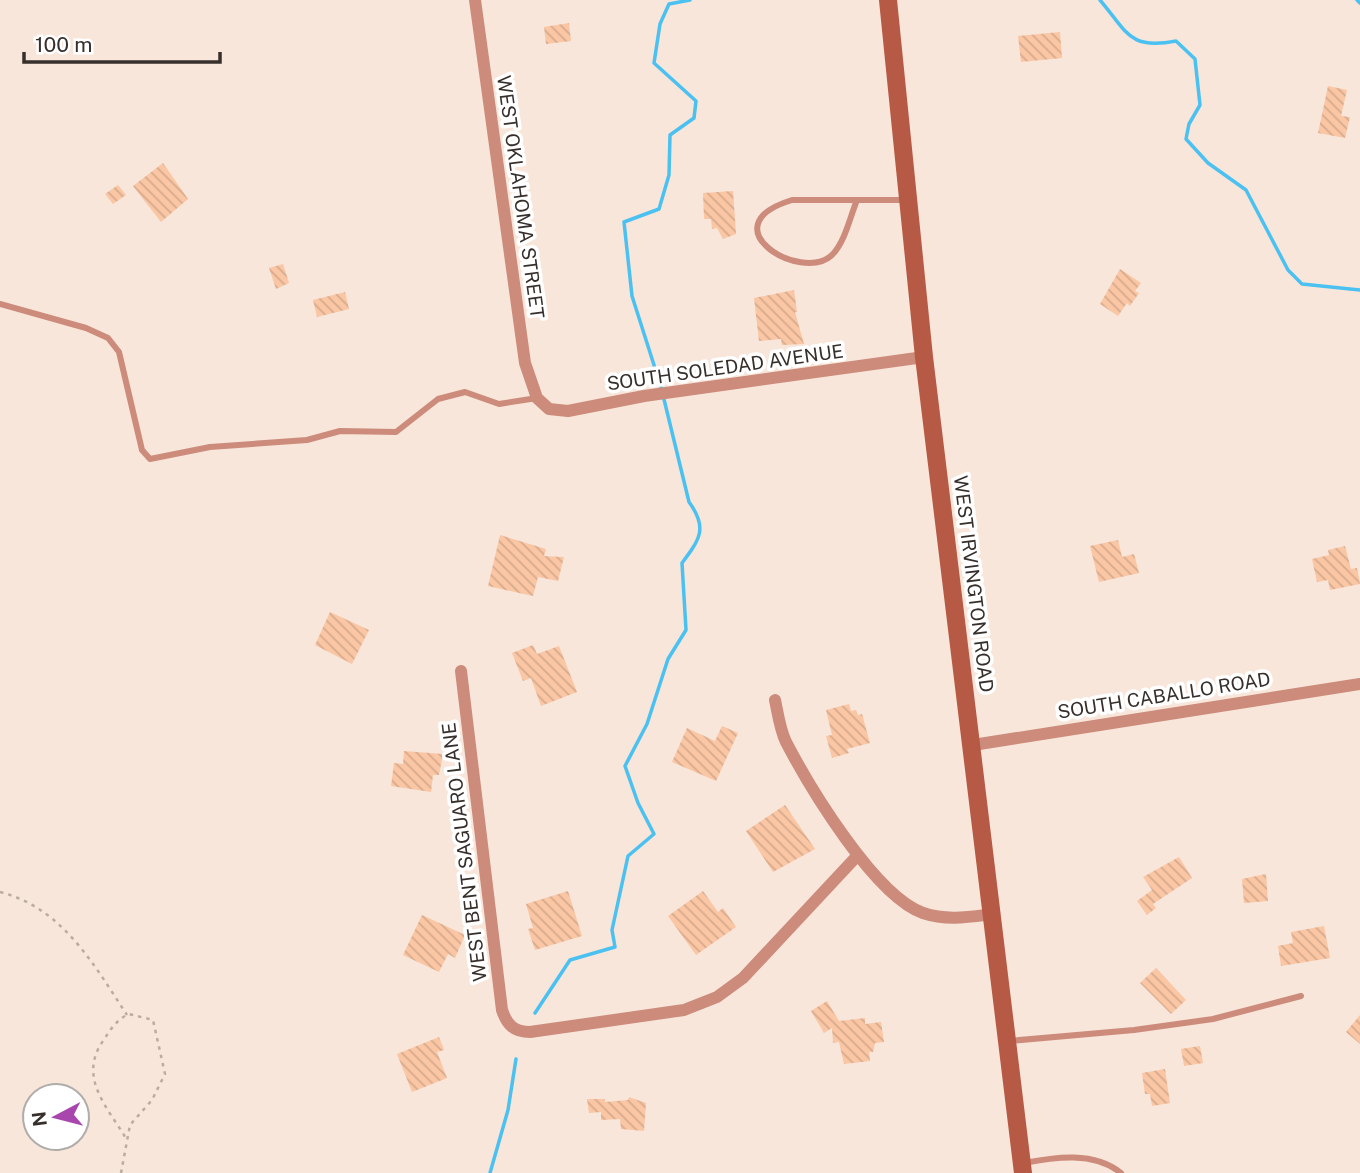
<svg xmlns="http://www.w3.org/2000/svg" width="1360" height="1173" viewBox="0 0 1360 1173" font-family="'Public Sans',sans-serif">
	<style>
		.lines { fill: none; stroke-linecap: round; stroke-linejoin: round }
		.stream { stroke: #4bc1f1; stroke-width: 3.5 }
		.building { fill: url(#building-back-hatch) }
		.path { stroke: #baaca2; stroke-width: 2.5; stroke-dasharray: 3.5 5; stroke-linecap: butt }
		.service { stroke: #cc8b7b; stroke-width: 6 }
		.minor { stroke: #cc8b7b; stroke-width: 12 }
		.secondary { stroke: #b75a45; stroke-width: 18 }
		.labels { text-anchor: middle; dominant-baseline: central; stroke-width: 7; stroke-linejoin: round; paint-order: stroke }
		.street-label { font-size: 19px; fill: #362f2b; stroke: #fff }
	</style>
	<defs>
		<pattern id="building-back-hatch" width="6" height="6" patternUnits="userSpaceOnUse" patternTransform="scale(1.75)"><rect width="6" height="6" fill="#fac6a4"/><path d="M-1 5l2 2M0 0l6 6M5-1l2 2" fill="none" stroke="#d7aa8d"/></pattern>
	</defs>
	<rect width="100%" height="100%" fill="#f8e6da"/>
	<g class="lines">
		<path class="stream" d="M 1100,0 C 1128,33 1129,50 1176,41 L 1195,59 L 1200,105 L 1189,124 L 1186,139 L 1208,163 L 1246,190 L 1288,270 L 1302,284 L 1360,290
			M 1357,0 L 1360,3
			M 535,1013 L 570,960 L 615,947 L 612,930 L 628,856 L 654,834 L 638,803 L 625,766 L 647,724 L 668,659 L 686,630 L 682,563 C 700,539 708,528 689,502 L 661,387 L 632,296 L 624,222 L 659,209 L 669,175 L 670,135 L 694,118 L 696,101 L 654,63 L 660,24 L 669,4 L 690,0
			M 490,1173 L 508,1110 L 516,1059"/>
	</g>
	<path class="building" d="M 569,23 L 571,41 L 546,44 L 544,27 Z
		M 1060,32 L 1062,58 L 1021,62 L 1018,36 Z
		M 1328,86 L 1347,90 L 1341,116 L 1350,117 L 1345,138 L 1318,133 Z
		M 163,163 L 188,199 L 161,222 L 133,186 Z
		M 118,185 L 126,195 L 113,204 L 105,194 Z
		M 733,191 L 736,234 L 723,239 L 717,228 L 712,229 L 711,219 L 704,219 L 703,193 Z
		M 283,264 L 289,283 L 276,289 L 269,268 Z
		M 1120,269 L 1141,283 L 1135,291 L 1139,293 L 1130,306 L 1127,303 L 1118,316 L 1100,304 Z
		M 794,290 L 797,312 L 795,312 L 804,344 L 782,345 L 781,339 L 759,341 L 754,298 Z
		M 345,292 L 349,309 L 317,317 L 313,300 Z
		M 500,535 L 546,549 L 544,556 L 564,557 L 558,581 L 538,577 L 533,596 L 488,586 Z
		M 1118,540 L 1122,557 L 1134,554 L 1139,573 L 1099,582 L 1090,546 Z
		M 1345,546 L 1351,569 L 1357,568 L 1360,584 L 1330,590 L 1328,580 L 1317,582 L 1312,559 L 1329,555 L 1328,550 Z
		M 330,612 L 369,630 L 352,664 L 315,645 Z
		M 533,645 L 537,654 L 559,646 L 577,692 L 541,706 L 531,678 L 523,681 L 512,653 Z
		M 849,704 L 851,711 L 856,710 L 858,715 L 862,714 L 870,743 L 847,749 L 849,753 L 832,758 L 826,736 L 832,735 L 826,710 Z
		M 722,726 L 738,733 L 716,781 L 672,762 L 687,728 L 715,741 Z
		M 404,751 L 443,754 L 439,775 L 433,775 L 431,792 L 391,786 L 394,763 L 403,764 Z
		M 785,805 L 815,849 L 773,872 L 746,831 Z
		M 1179,857 L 1192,878 L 1153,904 L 1156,908 L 1147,915 L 1137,901 L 1152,890 L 1143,877 Z
		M 1266,874 L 1268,901 L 1244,903 L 1242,879 Z
		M 568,891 L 582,936 L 535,950 L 528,929 L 533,928 L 526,904 Z
		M 703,891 L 718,912 L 723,908 L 736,927 L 696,955 L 668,916 Z
		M 422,915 L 465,935 L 455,958 L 448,954 L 439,972 L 403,955 Z
		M 1324,926 L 1330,958 L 1281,966 L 1278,946 L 1293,943 L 1291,932 Z
		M 1156,968 L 1186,1000 L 1171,1014 L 1140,983 Z
		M 827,1001 L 839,1021 L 865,1018 L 865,1024 L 881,1022 L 884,1042 L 875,1043 L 873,1052 L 869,1052 L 870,1061 L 844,1064 L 839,1042 L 833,1043 L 832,1028 L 824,1033 L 811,1011 Z
		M 1360,1015 L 1360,1044 L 1346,1032 Z
		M 439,1037 L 444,1050 L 437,1052 L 447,1078 L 412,1092 L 397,1054 Z
		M 1200,1046 L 1203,1063 L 1184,1066 L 1181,1049 Z
		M 1165,1069 L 1170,1103 L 1152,1106 L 1150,1094 L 1145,1094 L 1142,1073 Z
		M 629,1097 L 646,1103 L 644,1131 L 621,1129 L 620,1119 L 601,1120 L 601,1112 L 589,1113 L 587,1099 L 605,1099 L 605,1102 L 628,1100 Z"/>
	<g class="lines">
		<path class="path" d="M 0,892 C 63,908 94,965 127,1015
			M 121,1173 L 130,1125 L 152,1100 L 165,1074 L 153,1020 L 129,1014 C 116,1020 111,1029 103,1041 C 77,1078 109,1109 127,1140"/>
		<path class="service" d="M 857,200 C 850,217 845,242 832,255 C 801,284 707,226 792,200 L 906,200
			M 0,304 L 86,328 L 108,338 L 119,352 L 142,450 L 150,459 L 210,447 L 307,440 L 340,431 L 396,432 L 438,399 L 465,392 L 499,404 L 537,398
			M 1009,1041 L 1134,1030 L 1213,1019 L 1301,996
			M 1024,1163 C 1055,1157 1094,1151 1121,1173"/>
		<path class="minor" d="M 475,0 L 525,363 L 537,398 L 549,409 L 568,411 L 644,396 L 924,357
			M 461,671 L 502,1010 C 507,1025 514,1032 530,1032 L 684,1010 L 717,997 L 743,978 L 857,856
			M 775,700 C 778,714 780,730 786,742 C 810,788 875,896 923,913 C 947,921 969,917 993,914
			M 973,745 L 1360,684"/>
		<path class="secondary" d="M 888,0 L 924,357 L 1023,1173"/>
	</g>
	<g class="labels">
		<g class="street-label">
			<text transform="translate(521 197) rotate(82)">WEST OKLAHOMA STREET</text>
			<text transform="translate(725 367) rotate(-8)">SOUTH SOLEDAD AVENUE</text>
			<text transform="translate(974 584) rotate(83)">WEST IRVINGTON ROAD</text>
			<text transform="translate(1164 695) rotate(-9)">SOUTH CABALLO ROAD</text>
			<text transform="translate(464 852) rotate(-97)">WEST BENT SAGUARO LANE</text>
		</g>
	</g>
	<g transform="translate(56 1117) rotate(263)"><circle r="33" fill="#ffffff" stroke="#afacaa" stroke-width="2"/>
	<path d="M0-5L12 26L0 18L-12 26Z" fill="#a846ad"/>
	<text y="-10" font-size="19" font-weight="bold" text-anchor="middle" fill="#362f2b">N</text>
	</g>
	<path d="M24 52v10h196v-10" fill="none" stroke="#362f2b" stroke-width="3.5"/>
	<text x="35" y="52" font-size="21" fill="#362f2b" stroke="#ffffff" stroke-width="5" paint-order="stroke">100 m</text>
</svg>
